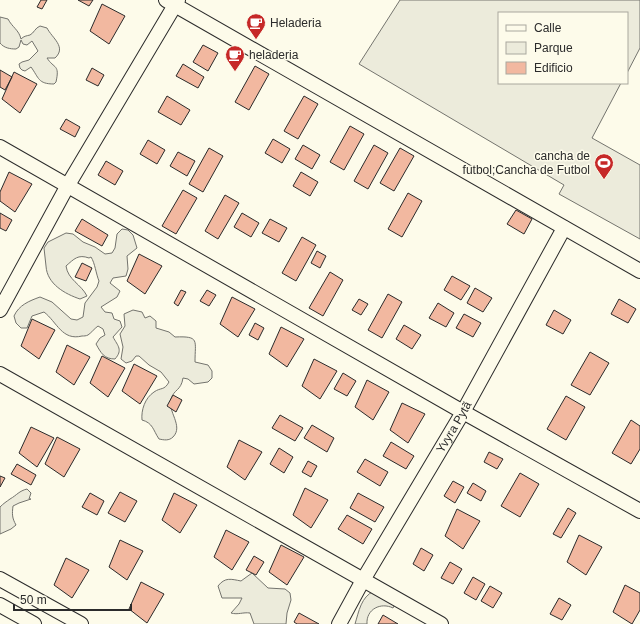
<svg xmlns="http://www.w3.org/2000/svg" width="640" height="624" viewBox="0 0 640 624" font-family="Arial,sans-serif">
	<style>
		.green { fill: #ecebdb; stroke: #74746e }
		.building { fill: #f2b8a0; stroke: #2b2b2b }
		.lines { fill: none; stroke-linecap: round; stroke-linejoin: round }
		.street-casing { stroke: #2b2b2b; stroke-width: 16 }
		.street { stroke: #fdfbea; stroke-width: 14 }
		.labels { text-anchor: middle; dominant-baseline: central; stroke-width: 3; stroke-linejoin: round; paint-order: stroke }
		.poi-label { font-size: 12px; fill: #2b2b2b; stroke: #fdfbea; text-anchor: start }
		.street-label { font-size: 12px; fill: #2b2b2b; stroke: #fdfbea }
	</style>
	<rect width="100%" height="100%" fill="#fdfbea"/>
	<path class="green" d="M 400,0 L 640,0 L 640,48 L 627,73 L 627,13 L 499,13 L 499,83 L 621,83 L 592,138 L 640,165 L 640,239 L 559,194 L 564,185 L 359,64 Z
		M 0,17 L 8,19 C 12,27 19,30 21,39 C 24,36 26,36 30,35 C 34,33 35,28 40,26 L 47,28 C 52,38 67,47 55,58 L 47,58 C 54,69 60,64 56,82 L 54,84 C 38,84 39,78 31,67 L 25,71 L 22,70 L 20,68 L 19,64 L 22,62 L 29,60 L 38,51 L 32,41 L 27,45 L 23,44 L 21,40 L 19,47 L 16,49 C 10,49 4,48 0,43 Z
		M 122,229 L 128,230 L 133,235 L 137,248 L 127,256 L 128,269 L 126,276 L 113,278 L 110,283 L 120,291 L 117,297 L 101,307 L 105,312 L 112,313 L 114,319 L 120,321 L 122,327 L 113,337 C 118,346 123,350 115,359 C 104,359 101,353 96,344 L 100,338 L 105,335 L 103,329 L 98,326 C 94,329 91,333 88,335 C 86,336 84,336 82,336 C 62,341 57,322 44,312 L 32,316 L 27,328 L 21,328 L 16,323 L 14,316 C 19,305 29,301 40,297 L 52,302 L 71,319 L 77,320 L 83,317 L 85,303 L 97,287 L 99,281 C 96,274 95,263 91,257 L 89,258 C 78,254 74,259 66,266 C 68,280 81,284 87,296 L 80,299 C 65,294 47,284 46,266 C 45,260 45,254 44,248 L 48,242 L 66,233 L 73,234 L 83,242 L 95,247 L 105,254 L 112,253 L 115,248 L 117,234 Z
		M 133,310 L 142,312 L 145,318 L 150,316 L 156,321 L 156,328 L 169,332 L 175,337 C 200,336 195,340 195,362 L 208,365 L 212,371 L 212,378 L 208,382 L 194,384 L 188,379 L 183,378 C 181,391 174,389 171,399 C 167,411 184,426 173,437 C 169,441 164,440 159,439 C 153,430 153,423 142,420 C 141,410 145,398 154,392 C 161,387 164,391 169,382 L 161,372 L 149,365 L 139,356 L 136,356 L 132,361 L 126,363 L 121,359 L 123,347 L 120,334 L 125,326 L 124,314 Z
		M 27,489 L 31,493 L 29,499 L 31,499 L 19,503 L 13,506 C 12,514 12,518 16,525 L 11,529 L 0,534 L 0,507 C 4,503 6,502 10,499 C 17,495 19,491 27,489 Z
		M 252,573 L 268,588 L 285,589 L 290,593 L 291,600 L 287,613 L 286,624 L 254,624 L 250,613 C 243,612 238,615 231,613 L 239,604 L 242,598 L 222,598 L 218,586 C 225,577 231,579 241,581 Z
		M 374,591 L 395,604 L 393,608 C 381,602 366,609 367,624 L 355,624 C 359,611 361,597 374,591 Z"/>
	<path class="building" d="M 41,0 L 47,0 L 42,9 L 37,7 Z
		M 78,0 L 93,0 L 89,6 Z
		M 102,4 L 125,16 L 109,44 L 90,31 Z
		M 203,45 L 218,53 L 208,71 L 193,62 Z
		M 183,64 L 204,77 L 198,88 L 176,76 Z
		M 255,66 L 269,74 L 249,110 L 235,102 Z
		M 92,68 L 104,75 L 98,86 L 86,80 Z
		M 0,70 L 12,77 L 5,90 L 0,87 Z
		M 14,72 L 37,84 L 20,113 L 2,99 Z
		M 167,96 L 190,110 L 181,125 L 158,112 Z
		M 304,96 L 318,104 L 298,139 L 284,131 Z
		M 66,119 L 80,127 L 75,137 L 60,129 Z
		M 350,126 L 364,134 L 344,170 L 330,162 Z
		M 273,139 L 290,149 L 282,163 L 265,153 Z
		M 148,140 L 165,150 L 157,164 L 140,154 Z
		M 303,145 L 320,155 L 312,169 L 295,159 Z
		M 374,145 L 388,153 L 368,189 L 354,181 Z
		M 209,148 L 223,156 L 203,192 L 189,184 Z
		M 400,148 L 414,156 L 394,191 L 380,183 Z
		M 178,152 L 195,161 L 187,176 L 170,166 Z
		M 106,161 L 123,171 L 115,185 L 98,175 Z
		M 9,172 L 32,184 L 15,212 L 0,201 L 0,192 Z
		M 301,172 L 318,182 L 310,196 L 293,186 Z
		M 183,190 L 197,198 L 176,234 L 162,226 Z
		M 408,193 L 422,201 L 402,237 L 388,229 Z
		M 225,195 L 239,203 L 218,239 L 205,231 Z
		M 516,210 L 532,219 L 524,234 L 507,224 Z
		M 0,213 L 12,220 L 6,231 L 0,228 Z
		M 242,213 L 259,223 L 251,237 L 234,227 Z
		M 82,219 L 108,235 L 102,246 L 75,231 Z
		M 270,219 L 287,228 L 279,242 L 262,233 Z
		M 302,237 L 316,245 L 296,281 L 282,273 Z
		M 317,251 L 326,256 L 320,268 L 311,263 Z
		M 139,254 L 162,266 L 145,294 L 127,281 Z
		M 82,263 L 92,268 L 86,281 L 75,277 Z
		M 330,272 L 343,280 L 323,316 L 309,308 Z
		M 452,276 L 470,286 L 461,300 L 444,290 Z
		M 475,288 L 492,298 L 483,312 L 467,303 Z
		M 181,290 L 186,292 L 178,306 L 174,303 Z
		M 207,290 L 216,295 L 209,306 L 200,301 Z
		M 388,294 L 402,302 L 382,338 L 368,330 Z
		M 232,297 L 255,309 L 238,337 L 220,324 Z
		M 359,299 L 368,304 L 361,315 L 352,310 Z
		M 619,299 L 636,309 L 628,323 L 611,314 Z
		M 438,303 L 454,313 L 446,327 L 429,318 Z
		M 554,310 L 571,320 L 563,334 L 546,325 Z
		M 464,314 L 481,323 L 473,337 L 456,328 Z
		M 32,319 L 55,330 L 39,359 L 21,346 Z
		M 255,323 L 264,328 L 258,340 L 249,335 Z
		M 404,325 L 421,335 L 412,349 L 396,339 Z
		M 281,327 L 304,339 L 287,367 L 269,354 Z
		M 67,345 L 90,357 L 74,385 L 56,372 Z
		M 590,352 L 609,363 L 590,395 L 571,385 Z
		M 102,356 L 125,368 L 108,397 L 90,383 Z
		M 314,359 L 337,371 L 320,399 L 302,386 Z
		M 134,364 L 157,376 L 140,404 L 122,391 Z
		M 343,373 L 356,381 L 347,396 L 334,389 Z
		M 367,380 L 389,392 L 373,420 L 355,407 Z
		M 173,395 L 182,400 L 176,412 L 167,406 Z
		M 566,396 L 585,407 L 566,440 L 547,429 Z
		M 402,403 L 425,414 L 408,443 L 390,430 Z
		M 280,415 L 303,428 L 295,441 L 272,428 Z
		M 631,420 L 640,426 L 640,449 L 631,464 L 612,453 Z
		M 312,425 L 334,438 L 327,452 L 304,438 Z
		M 31,427 L 54,438 L 37,467 L 19,453 Z
		M 57,437 L 80,449 L 64,477 L 45,464 Z
		M 239,440 L 262,452 L 245,480 L 227,467 Z
		M 391,442 L 414,456 L 406,469 L 383,456 Z
		M 279,448 L 293,457 L 284,473 L 270,464 Z
		M 489,452 L 503,459 L 497,469 L 484,462 Z
		M 365,459 L 388,472 L 380,486 L 357,472 Z
		M 308,461 L 317,466 L 311,477 L 302,472 Z
		M 17,464 L 36,475 L 31,485 L 11,474 Z
		M 520,473 L 539,484 L 520,517 L 501,506 Z
		M 0,476 L 5,478 L 0,487 Z
		M 453,481 L 464,487 L 455,503 L 444,496 Z
		M 473,483 L 486,491 L 481,501 L 467,493 Z
		M 305,488 L 328,500 L 311,528 L 293,515 Z
		M 120,492 L 137,501 L 125,522 L 108,513 Z
		M 90,493 L 104,501 L 97,515 L 82,507 Z
		M 174,493 L 197,505 L 180,533 L 162,520 Z
		M 358,493 L 384,507 L 375,522 L 350,508 Z
		M 568,508 L 576,513 L 561,538 L 553,534 Z
		M 457,509 L 480,521 L 463,549 L 445,536 Z
		M 347,515 L 372,529 L 363,544 L 338,529 Z
		M 226,530 L 249,542 L 232,570 L 214,557 Z
		M 579,535 L 602,547 L 586,575 L 567,562 Z
		M 120,540 L 143,551 L 127,580 L 109,567 Z
		M 281,545 L 304,557 L 287,585 L 269,572 Z
		M 421,548 L 433,555 L 424,571 L 413,564 Z
		M 254,556 L 264,562 L 256,575 L 246,570 Z
		M 66,558 L 89,570 L 72,598 L 54,585 Z
		M 450,562 L 462,569 L 453,584 L 441,578 Z
		M 473,577 L 485,584 L 476,600 L 464,593 Z
		M 141,582 L 164,594 L 147,623 L 129,609 Z
		M 625,585 L 640,593 L 640,610 L 632,624 L 613,612 Z
		M 490,586 L 502,593 L 493,608 L 481,601 Z
		M 559,598 L 571,605 L 562,620 L 550,614 Z
		M 299,613 L 319,624 L 297,624 L 294,622 Z
		M 383,615 L 398,624 L 378,624 Z"/>
	<g class="lines">
		<g class="street-casing">
			<g id="street">
				<path d="M 166,0 L 640,271"/>
				<path d="M 0,147 L 463,412 L 640,511"/>
				<path d="M 0,310 L 68,185 L 178,0"/>
				<path d="M 0,374 L 441,624"/>
				<path d="M 0,579 L 81,624"/>
				<path d="M 0,605 L 34,624"/>
				<path id="s1" d="M 339,624 L 363,580 L 463,412 L 564,228"/>
			</g>
		</g>
		<use href="#street" class="street"/>
	</g>
	<defs>
		<g id="cafe-pin" transform="scale(1)"><path d="M0 17L-7.5 6A9.5 9.5 0 1 1 7.5 6Z" fill="#c62828" stroke="#fdfbea"/><path d="M-5.5-4.5H6V0H3Q3 3.5 0 3.5H-2.5Q-5.5 3.5-5.5 0ZM3-3.2v2h1.7v-2ZM-6 4.5H4V6H-6Z" fill="#fff"/></g>
		<g id="stadium-pin" transform="scale(1)"><path d="M0 17L-7.5 6A9.5 9.5 0 1 1 7.5 6Z" fill="#c62828" stroke="#fdfbea"/><path d="M0-5a6.5 5 0 1 0 0 10a6.5 5 0 1 0 0-10ZM-3.5-1.8h7v3.6h-7Z" fill="#fff"/></g>
	</defs>
	<g fill-rule="evenodd">
		<use href="#cafe-pin" x="256" y="23"/>
		<use href="#cafe-pin" x="235" y="55"/>
		<use href="#stadium-pin" x="604" y="163"/>
	</g>
	<g class="labels">
		<g class="poi-label">
			<text x="270" y="23">Heladeria</text>
			<text x="249" y="55">heladeria</text>
			<text x="590" y="156" text-anchor="end">cancha de<tspan x="590" dy="14">futbol;Cancha de Futbol</tspan></text>
		</g>
		<g class="street-label">
			<text stroke="none"><textPath href="#s1" startOffset="228">Yvyra Pytã</textPath></text>
		</g>
	</g>
	<rect x="498" y="12" width="130" height="72" fill="#fdfbea" stroke="#a9a89e"/>
	<rect x="506" y="25" width="20" height="6" fill="#fdfbea" stroke="#a9a89e"/>
	<text x="534" y="32" font-size="12" fill="#2b2b2b">Calle</text>
	<rect x="506" y="42" width="20" height="12" fill="#ecebdb" stroke="#a9a89e"/>
	<text x="534" y="52" font-size="12" fill="#2b2b2b">Parque</text>
	<rect x="506" y="62" width="20" height="12" fill="#f2b8a0" stroke="#a9a89e"/>
	<text x="534" y="72" font-size="12" fill="#2b2b2b">Edificio</text>
	<path d="M14 604v6h117v-6" fill="none" stroke="#2b2b2b" stroke-width="2"/>
	<text x="20" y="604" font-size="12" fill="#2b2b2b" stroke="#fdfbea" stroke-width="3" paint-order="stroke">50 m</text>
</svg>
